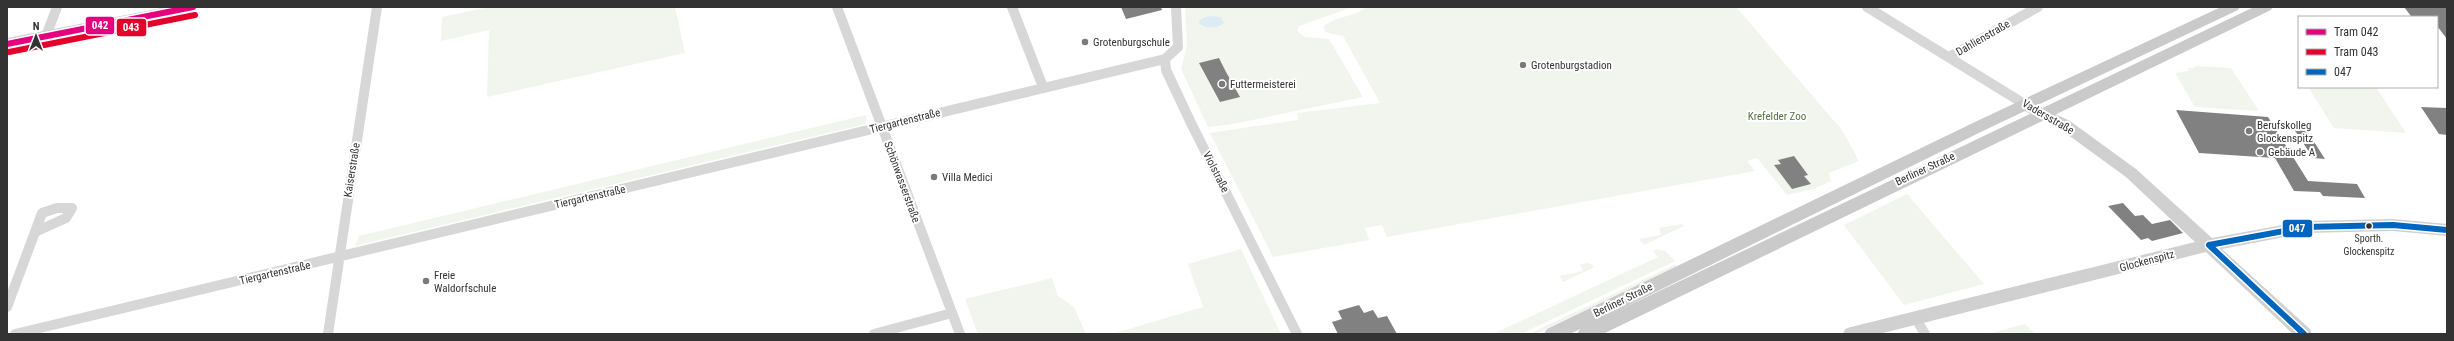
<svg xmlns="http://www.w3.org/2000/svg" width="2454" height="341" viewBox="0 0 2454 341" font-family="'Roboto Condensed',sans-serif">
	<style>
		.green { fill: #f1f5ed }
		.water { fill: #ddebf3 }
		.building { fill: #818181 }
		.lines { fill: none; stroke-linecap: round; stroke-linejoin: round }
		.street { stroke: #d7d7d7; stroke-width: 10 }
		.secondary { fill: #d0d0d0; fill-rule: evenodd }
		.primary { fill: #cacaca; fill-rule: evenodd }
		.bus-1-casing { stroke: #fff; stroke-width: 9 }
		.bus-1 { stroke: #0065bd; stroke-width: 6 }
		.tram-1-casing { stroke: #fff; stroke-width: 9 }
		.tram-2-casing { stroke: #fff; stroke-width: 9 }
		.tram-1 { stroke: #e5007d; stroke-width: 6 }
		.tram-2 { stroke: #e4002b; stroke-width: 6 }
		.poi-dot { fill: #7a7a7a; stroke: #fff; stroke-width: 1.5 }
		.bus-dot { fill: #333; stroke: #fff; stroke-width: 1.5 }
		.labels { text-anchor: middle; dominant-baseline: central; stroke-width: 4; stroke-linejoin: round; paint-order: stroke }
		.bus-label { font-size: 10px; fill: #333; stroke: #fff }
		.street-label { font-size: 11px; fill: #333; stroke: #fff }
		.poi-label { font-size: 11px; fill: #333; stroke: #fff; text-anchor: start }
		.park-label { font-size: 11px; fill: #56703f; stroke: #fff }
		.line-badge { stroke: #fff; stroke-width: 1.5 }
		.badge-label { font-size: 11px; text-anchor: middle; font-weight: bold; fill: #fff }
	</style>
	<rect width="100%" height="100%" fill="#fff"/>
	<path class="green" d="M 489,7 L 675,7 L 685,53 L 487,97 L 489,30 L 441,41 L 442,17 Z
		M 1185,7 L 1353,7 L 1299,26 L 1297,31 L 1305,37 L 1329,39 L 1363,97 L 1233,124 L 1208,127 L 1181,69 L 1187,46 Z
		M 1367,7 L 1736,7 L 1842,130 L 1859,161 L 1829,173 L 1831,181 L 1813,189 L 1787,195 L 1757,158 L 1747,161 L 1755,171 L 1387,237 L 1382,225 L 1365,228 L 1369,240 L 1273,257 L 1210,133 L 1298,120 L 1297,113 L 1380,103 L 1343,36 L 1325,32 L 1324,26 C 1336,16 1354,17 1367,7 Z
		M 2195,66 L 2231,68 L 2259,111 L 2195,107 L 2175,73 L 2189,71 L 2188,68 L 2195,68 Z
		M 2308,87 L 2376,87 L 2406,133 L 2334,128 Z
		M 866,115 L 866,124 L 355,246 L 359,236 Z
		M 1907,194 L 1984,284 L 1904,305 L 1844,225 Z
		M 1682,224 L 1684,226 L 1644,245 L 1639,239 L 1661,235 L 1659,228 Z
		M 1241,249 L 1281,334 L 1112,334 L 1203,307 L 1188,264 Z
		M 1657,249 L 1665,251 L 1675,261 L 1521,334 L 1495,333 L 1658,257 L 1653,251 Z
		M 1588,263 L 1593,265 L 1593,268 L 1563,282 L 1560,276 L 1583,271 L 1580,264 Z
		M 1676,264 L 1676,267 L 1536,334 L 1529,334 Z
		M 1052,278 L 1058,296 L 1074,307 L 1086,334 L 978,334 L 965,299 Z
		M 2025,324 L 2035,334 L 1987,334 Z"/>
	<path class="water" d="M 1208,16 L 1221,17 L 1224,23 C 1217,29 1206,29 1199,23 L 1199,20 Z"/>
	<path class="building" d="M 1121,7 L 1161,7 L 1162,10 L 1126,19 Z
		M 2404,7 L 2447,7 L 2447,39 L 2437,26 L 2437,17 L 2411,16 Z
		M 1219,58 L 1226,72 L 1240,97 L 1220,102 L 1199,63 Z
		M 2421,107 L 2447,108 L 2447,135 L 2439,134 Z
		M 2176,110 L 2268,117 L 2308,181 L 2357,184 L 2365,198 L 2323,196 L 2320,192 L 2294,191 L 2275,158 L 2199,153 Z
		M 2290,123 L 2302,123 L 2325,159 L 2313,158 Z
		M 1794,156 L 1808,175 L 1804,176 L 1811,184 L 1792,189 L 1774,165 L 1781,164 L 1778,160 Z
		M 2123,203 L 2135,216 L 2143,215 L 2152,224 L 2170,220 L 2183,233 L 2152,241 L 2148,238 L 2141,240 L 2108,206 Z
		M 1359,305 L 1364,313 L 1373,310 L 1378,318 L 1387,316 L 1397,334 L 1338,334 L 1332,322 L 1342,319 L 1338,311 Z"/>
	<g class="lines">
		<path class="street" d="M 837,7 L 960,334
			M 1012,7 L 1043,87
			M 1867,7 L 2026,105
			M 46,36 L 57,7
			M 1949,57 L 2038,7
			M 1165,59 L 1166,70 L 1191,123 L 1297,334
			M 1165,59 L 1178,47 L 1176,7
			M 57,208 L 72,208 L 66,218 L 35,232 L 42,213 Z
			M 7,307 L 35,232
			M 1916,319 L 1925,334
			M 15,334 L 1165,59
			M 328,334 L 377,7
			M 874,334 L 952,313"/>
		<path class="secondary" d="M 167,7 L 196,7 L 189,11 L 7,48 L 7,38 Z
			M 2026,100 L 2070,121 L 2136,169 L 2212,238 L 2305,221 L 2393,219 L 2447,224 L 2447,236 L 2393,231 L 2305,233 L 2222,249 L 2310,329 L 2312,334 L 2293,334 L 2206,252 L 1879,334 L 1843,334 L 1845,329 L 1851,327 L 2195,242 L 2126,177 L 2060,129 L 2021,109 L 2019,105 L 2021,101 Z"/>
		<path class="primary" d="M 2221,7 L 2240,7 L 2238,10 L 1987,129 L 1611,314 L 2254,7 L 2273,7 L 2271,10 L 1603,334 L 1577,334 L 1580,329 L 1570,334 L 1544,334 L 1547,329 L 1977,121 Z"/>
		<g class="bus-1-casing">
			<path id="bus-1" d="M 2209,245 L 2305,227 L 2393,225 L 2447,230
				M 2209,245 L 2304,334"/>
		</g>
		<use href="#bus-1" class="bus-1"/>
		<g class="tram-1-casing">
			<path id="tram-1" d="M 7,44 L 193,7"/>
		</g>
		<g class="tram-2-casing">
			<path id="tram-2" d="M 9,52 L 195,15"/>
		</g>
		<use href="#tram-1" class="tram-1"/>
		<use href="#tram-2" class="tram-2"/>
	</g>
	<g class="poi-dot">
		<circle cx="1085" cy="42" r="4"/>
		<circle cx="1523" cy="65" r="4"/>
		<circle cx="1222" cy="84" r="4"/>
		<circle cx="2249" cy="131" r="4"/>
		<circle cx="2260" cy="152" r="4"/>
		<circle cx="934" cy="177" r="4"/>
		<circle cx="426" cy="281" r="4"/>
	</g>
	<circle class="bus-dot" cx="2369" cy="226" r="3.5"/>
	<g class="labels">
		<g class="bus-label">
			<text x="2369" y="238">Sporth.<tspan x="2369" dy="13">Glockenspitz</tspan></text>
		</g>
		<g class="street-label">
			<text transform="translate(1983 38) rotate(-30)">Dahlienstraße</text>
			<text transform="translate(2048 117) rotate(30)">Vadersstraße</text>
			<text transform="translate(905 121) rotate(-14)">Tiergartenstraße</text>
			<text transform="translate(1925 169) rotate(-25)">Berliner Straße</text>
			<text transform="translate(352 170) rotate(-81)">Kaiserstraße</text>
			<text transform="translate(1216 172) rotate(63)">Violstraße</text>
			<text transform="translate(902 182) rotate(70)">Schönwasserstraße</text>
			<text transform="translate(590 197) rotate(-13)">Tiergartenstraße</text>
			<text transform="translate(2147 261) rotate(-15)">Glockenspitz</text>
			<text transform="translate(275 273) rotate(-13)">Tiergartenstraße</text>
			<text transform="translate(1623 300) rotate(-26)">Berliner Straße</text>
		</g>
		<g class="poi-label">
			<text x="1093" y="42">Grotenburgschule</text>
			<text x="1531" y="65">Grotenburgstadion</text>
			<text x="1230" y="84">Futtermeisterei</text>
			<text x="2257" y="125">Berufskolleg<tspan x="2257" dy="13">Glockenspitz</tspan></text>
			<text x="2268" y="152">Gebäude A</text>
			<text x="942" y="177">Villa Medici</text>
			<text x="434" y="275">Freie<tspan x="434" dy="13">Waldorfschule</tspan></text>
		</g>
		<g class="park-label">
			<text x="1777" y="116">Krefelder Zoo</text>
		</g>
	</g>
	<g class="line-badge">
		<rect x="85" y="16" width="30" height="19" rx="4" fill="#e5007d"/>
		<rect x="116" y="18" width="31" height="19" rx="4" fill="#e4002b"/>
		<rect x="2282" y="219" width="31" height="19" rx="4" fill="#0065bd"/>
	</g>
	<g class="badge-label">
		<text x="100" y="29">042</text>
		<text x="131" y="31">043</text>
		<text x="2297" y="232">047</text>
	</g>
	<rect width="2454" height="341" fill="none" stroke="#333333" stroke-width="16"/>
	<rect x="2298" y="16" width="140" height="72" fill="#ffffff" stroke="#adadad"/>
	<rect x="2306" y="29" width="20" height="6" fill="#e5007d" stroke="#adadad"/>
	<text x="2334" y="36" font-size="12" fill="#333333">Tram 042</text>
	<rect x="2306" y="49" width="20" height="6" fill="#e4002b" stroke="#adadad"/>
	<text x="2334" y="56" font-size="12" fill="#333333">Tram 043</text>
	<rect x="2306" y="69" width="20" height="6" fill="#0065bd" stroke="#adadad"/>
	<text x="2334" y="76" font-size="12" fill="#333333">047</text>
	<g transform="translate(36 36)" stroke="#ffffff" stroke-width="3" paint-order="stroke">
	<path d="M0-3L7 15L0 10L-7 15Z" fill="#333333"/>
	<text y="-6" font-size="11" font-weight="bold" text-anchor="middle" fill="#333333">N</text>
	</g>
</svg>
